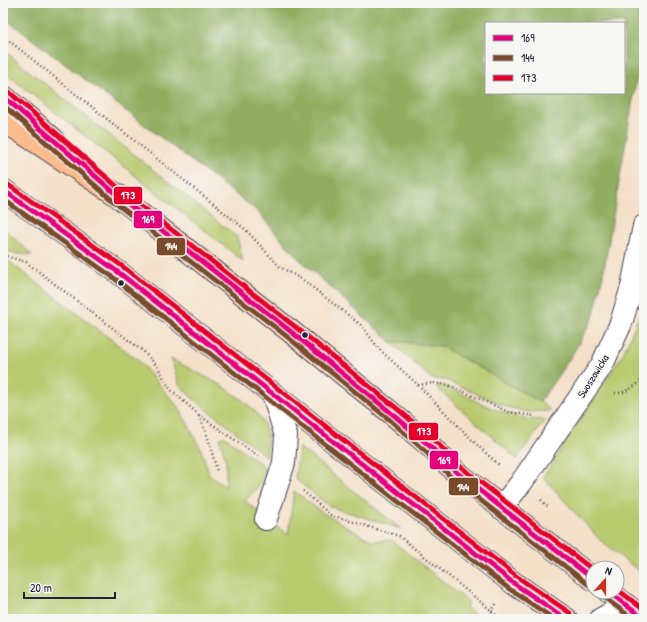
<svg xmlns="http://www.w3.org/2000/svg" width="647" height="622" viewBox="0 0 647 622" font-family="'Patrick Hand',sans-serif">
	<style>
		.green { fill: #b7ca6e; stroke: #6c7654 }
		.forest { fill: #91ae61; stroke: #5a684e; fill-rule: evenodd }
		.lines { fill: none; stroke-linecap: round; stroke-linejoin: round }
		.minor-casing { stroke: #423e50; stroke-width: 24 }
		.major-casing { stroke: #423e50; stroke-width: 24 }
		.path { stroke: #423e50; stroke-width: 2.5; stroke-dasharray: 1 3; stroke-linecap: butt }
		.minor { stroke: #fff; stroke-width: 22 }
		.major { stroke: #fbbb8d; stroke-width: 22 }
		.bus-1-casing { stroke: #f6f6f2; stroke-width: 8 }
		.bus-2-casing { stroke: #f6f6f2; stroke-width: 8 }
		.bus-3-casing { stroke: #f6f6f2; stroke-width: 8 }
		.bus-1 { stroke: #e5007d; stroke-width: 5 }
		.bus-2 { stroke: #7a4b2a; stroke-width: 5 }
		.bus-3 { stroke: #e4002b; stroke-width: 5 }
		.bus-dot { fill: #22223b; stroke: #f6f6f2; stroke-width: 1.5 }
		.labels { text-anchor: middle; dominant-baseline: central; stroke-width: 3.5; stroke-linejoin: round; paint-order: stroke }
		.street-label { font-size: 11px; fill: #22223b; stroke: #f6f6f2 }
		.line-badge { stroke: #f6f6f2; stroke-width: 1.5 }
		.badge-label { font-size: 11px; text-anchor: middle; font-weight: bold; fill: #fff }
	</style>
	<rect width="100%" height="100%" fill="#f6f6f2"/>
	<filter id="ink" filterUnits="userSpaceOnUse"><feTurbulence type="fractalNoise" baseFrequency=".025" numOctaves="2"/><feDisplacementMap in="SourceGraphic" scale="8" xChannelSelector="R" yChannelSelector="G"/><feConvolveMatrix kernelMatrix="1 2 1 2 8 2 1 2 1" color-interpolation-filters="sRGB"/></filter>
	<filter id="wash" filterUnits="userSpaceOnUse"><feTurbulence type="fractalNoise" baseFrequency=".012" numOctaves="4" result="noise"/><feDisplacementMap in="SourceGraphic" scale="16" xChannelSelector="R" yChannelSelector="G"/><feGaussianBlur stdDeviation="0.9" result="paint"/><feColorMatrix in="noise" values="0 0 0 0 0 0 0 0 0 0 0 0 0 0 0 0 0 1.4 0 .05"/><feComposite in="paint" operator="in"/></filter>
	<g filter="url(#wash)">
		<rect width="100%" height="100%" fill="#f4e0c8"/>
		<path class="green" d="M 3,50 L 237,237 L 243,261 L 3,71 Z
			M 3,228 L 32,255 L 18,254 L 3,250 Z
			M 3,260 L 10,262 L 20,270 L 138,360 L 179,408 L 201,449 L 209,474 L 226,487 L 226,462 L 220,440 L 220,438 L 224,436 L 266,468 L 260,484 L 245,501 L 288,535 L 294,491 L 323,513 L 372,541 L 391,540 L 469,602 L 466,608 L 481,619 L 3,619 Z
			M 644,295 L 644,575 L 602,542 L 543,477 L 623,354 L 642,309 Z
			M 390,341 L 441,346 L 540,402 L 550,410 L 548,411 L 528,412 L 507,407 L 445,380 L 432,379 Z
			M 171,359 C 197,373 256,398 266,429 C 268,438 267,448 267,457 L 189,395 L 179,384 Z
			M 442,385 C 454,389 465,395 476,401 C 498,411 521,420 545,420 L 517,459 L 436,387 Z
			M 299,447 L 401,529 L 331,507 L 295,479 Z"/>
		<path class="forest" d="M 3,3 L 644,3 L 644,35 L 603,275 L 593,318 L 572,355 L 540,402 L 441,346 L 390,341 L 297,257 L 256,210 L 3,17 ZM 486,23 L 624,23 L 624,93 L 486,93 Z"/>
	</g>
	<g filter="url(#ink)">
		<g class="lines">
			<g class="minor-casing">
				<path id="minor" d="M 501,508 L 521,483 L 602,365 L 621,323 L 632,287 L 644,226
					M 266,519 L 284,463 L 286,436 L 273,394
					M 601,619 L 626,605"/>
			</g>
			<g class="major-casing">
				<path id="major" d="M 3,96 L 53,139
					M 3,120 L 117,195 L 289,330 L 395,416 L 432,448 L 456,472 L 593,579
					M 3,190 L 118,272 L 512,582 L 566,619
					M 609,592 L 644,619"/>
			</g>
			<path class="path" d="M 3,36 L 245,229 L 280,267 L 303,280 L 362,326 L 379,349 L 418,385 L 475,443 L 500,466
				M 3,255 L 26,262 L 144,352 L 157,366 L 170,389 L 199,415 L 258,456
				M 418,385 L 433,383 L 448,385 L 509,412 L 534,416
				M 615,393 C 625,394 637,385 644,378
				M 199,416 L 208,438 L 217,471
				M 303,491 L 331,515 L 399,536 L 492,611
				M 541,500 L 549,508
				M 496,604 L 492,611 L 500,619"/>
			<use href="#minor" class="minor"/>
			<use href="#major" class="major"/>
			<g class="bus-1-casing">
				<path id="bus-1" d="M 3,96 L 117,195 L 289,330 L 395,416 L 432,448 L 456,472 L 593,579
					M 3,190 L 118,272 L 512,582 L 566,619
					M 609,592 L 644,619"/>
			</g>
			<g class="bus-2-casing">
				<path id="bus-2" d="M 3,105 L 113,201 L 285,335 L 391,421 L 427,453 L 452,478 L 589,585
					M 3,199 L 114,278 L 508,588 L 554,619
					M 605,598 L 633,619"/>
			</g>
			<g class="bus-3-casing">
				<path id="bus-3" d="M 8,91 L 121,190 L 293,325 L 400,411 L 437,443 L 461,467 L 593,570
					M 7,184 L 122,266 L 516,576 L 570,613
					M 617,589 L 644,610"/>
			</g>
			<use href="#bus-1" class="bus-1"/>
			<use href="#bus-2" class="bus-2"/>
			<use href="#bus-3" class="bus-3"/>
		</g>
	</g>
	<g class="bus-dot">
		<circle cx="121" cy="283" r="3.5"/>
		<circle cx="305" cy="335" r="3.5"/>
	</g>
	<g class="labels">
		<g class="street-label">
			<text transform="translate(593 376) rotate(-58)">Swoszowicka</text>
		</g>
	</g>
	<g class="line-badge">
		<rect x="113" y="186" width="30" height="19" rx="4" fill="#e4002b"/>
		<rect x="133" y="210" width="30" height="19" rx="4" fill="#e5007d"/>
		<rect x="156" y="237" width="30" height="19" rx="4" fill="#7a4b2a"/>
		<rect x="408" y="422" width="31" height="19" rx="4" fill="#e4002b"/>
		<rect x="429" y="450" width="30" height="20" rx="4" fill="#e5007d"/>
		<rect x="448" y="477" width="31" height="19" rx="4" fill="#7a4b2a"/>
	</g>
	<g class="badge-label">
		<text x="128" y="199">173</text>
		<text x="148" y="223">169</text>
		<text x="171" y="250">144</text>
		<text x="424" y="435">173</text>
		<text x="444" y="464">169</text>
		<text x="463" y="491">144</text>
	</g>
	<rect width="647" height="622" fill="none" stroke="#f6f6f2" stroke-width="16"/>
	<rect x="485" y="22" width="140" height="72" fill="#f6f6f2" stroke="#a1a1a9"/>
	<rect x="493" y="35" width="20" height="6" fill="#e5007d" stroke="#a1a1a9"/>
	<text x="521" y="42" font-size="12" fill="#22223b">169</text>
	<rect x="493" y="55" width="20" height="6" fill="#7a4b2a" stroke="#a1a1a9"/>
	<text x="521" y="62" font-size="12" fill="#22223b">144</text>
	<rect x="493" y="75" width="20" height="6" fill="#e4002b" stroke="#a1a1a9"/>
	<text x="521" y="82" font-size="12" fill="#22223b">173</text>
	<g transform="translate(605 580) rotate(21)"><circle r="19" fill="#f6f6f2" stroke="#a1a1a9"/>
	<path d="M0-3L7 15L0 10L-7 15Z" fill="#c8321e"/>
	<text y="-6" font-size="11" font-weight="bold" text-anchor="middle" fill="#22223b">N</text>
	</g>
	<path d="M24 592v6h91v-6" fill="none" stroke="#22223b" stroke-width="2"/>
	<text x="30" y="592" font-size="12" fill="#22223b" stroke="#f6f6f2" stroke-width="3" paint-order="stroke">20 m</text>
</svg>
